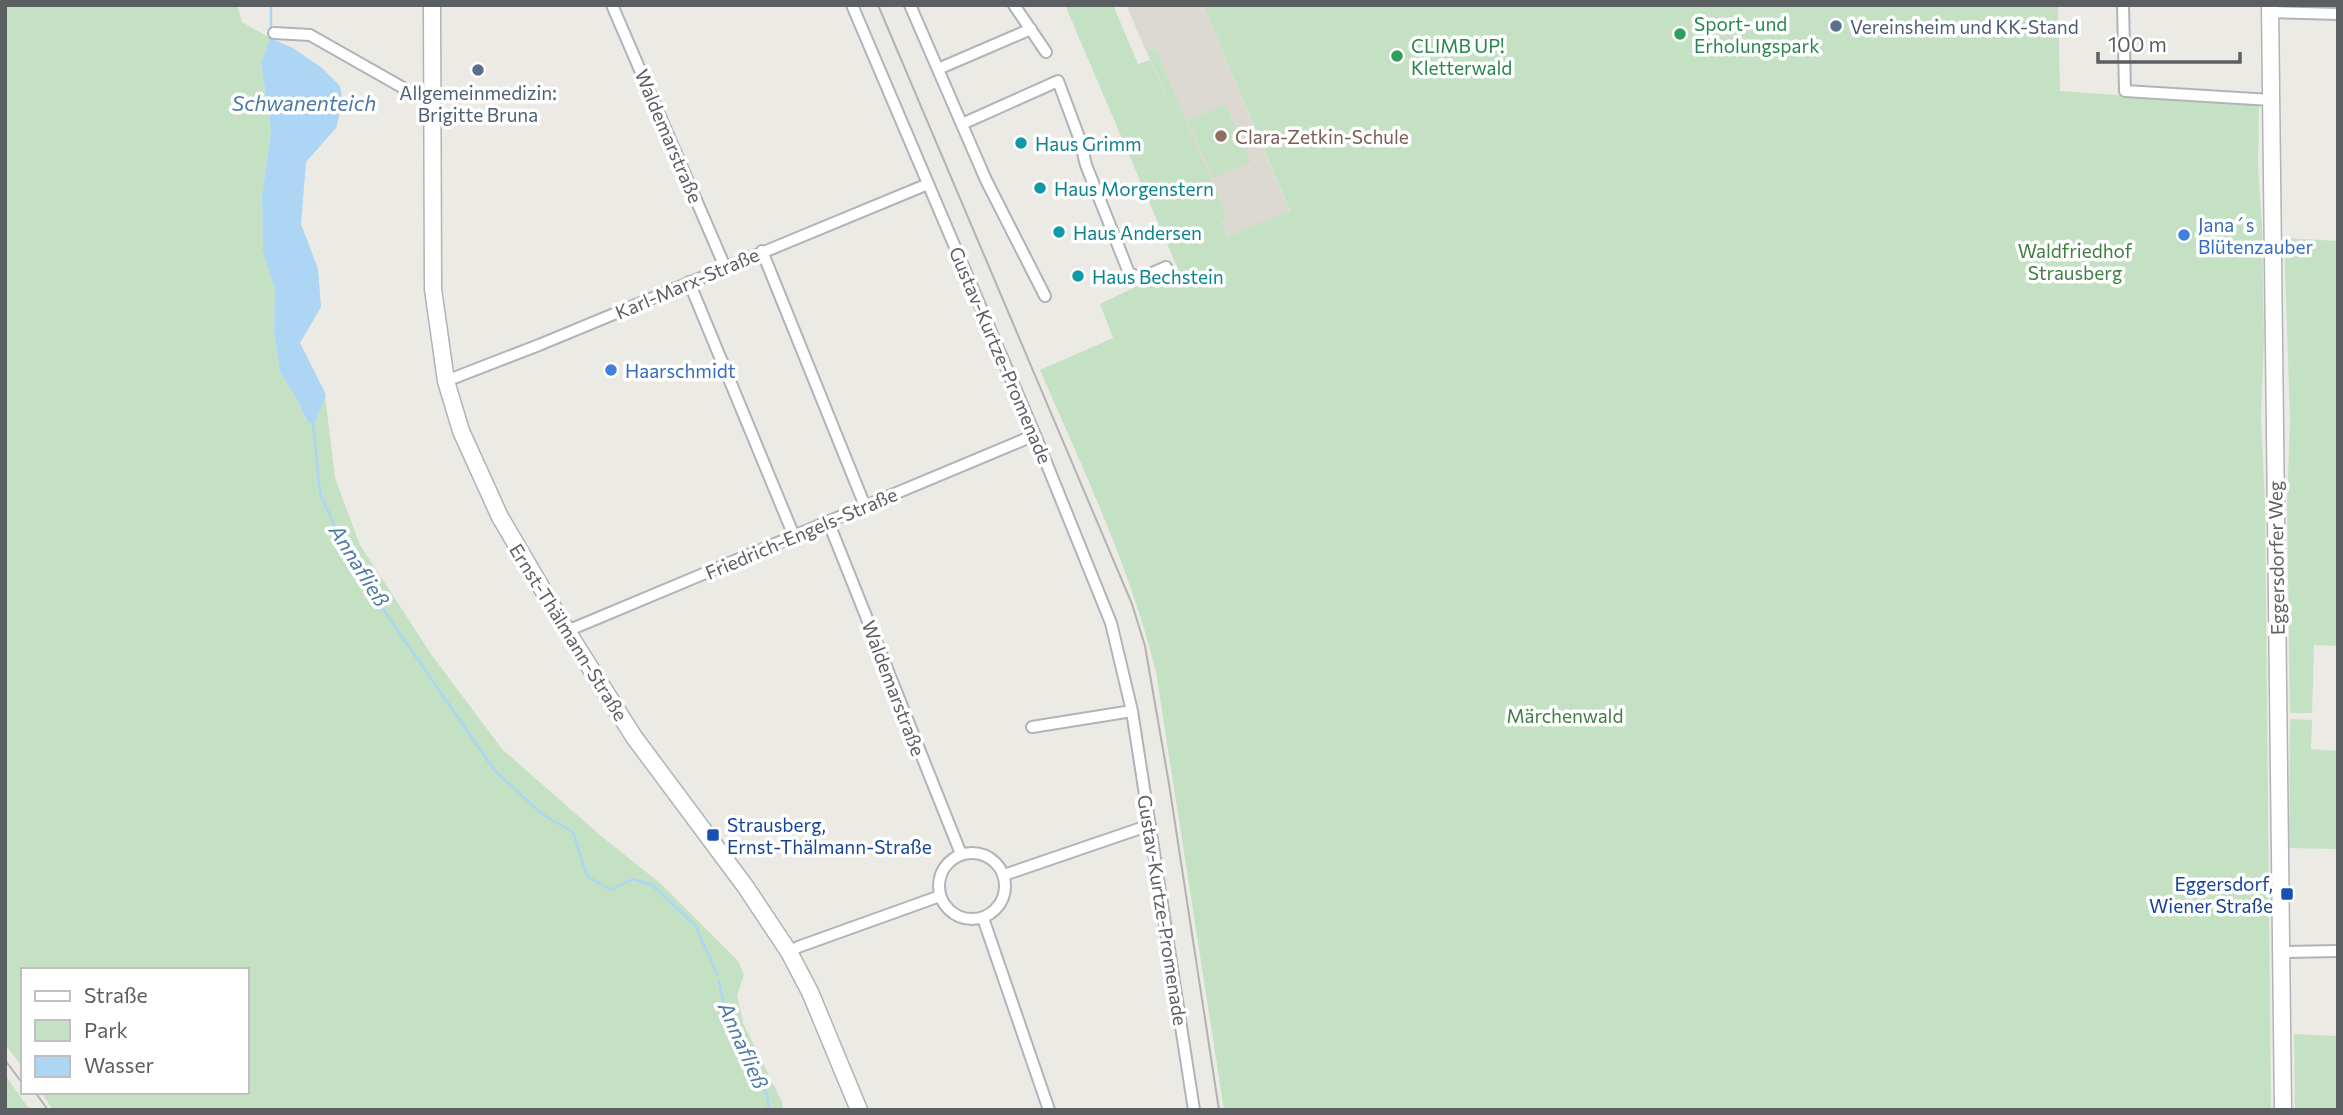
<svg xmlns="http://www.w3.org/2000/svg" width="2343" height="1115" viewBox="0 0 2343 1115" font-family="Commissioner,sans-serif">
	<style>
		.education { fill: #dcd9d2 }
		.green { fill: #c4e1c3 }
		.water { fill: #acd6f4 }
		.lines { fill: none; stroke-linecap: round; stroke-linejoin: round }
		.stream { stroke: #acd6f4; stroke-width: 2.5 }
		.minor-casing { stroke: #b1b4b7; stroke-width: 14 }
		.secondary-casing { stroke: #b0b3b7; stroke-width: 19 }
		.minor { stroke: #fff; stroke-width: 10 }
		.secondary { stroke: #fff; stroke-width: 16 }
		.tram { stroke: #b1b2b2; stroke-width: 2 }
		.service-dot { fill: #5c6f8a; stroke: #fff; stroke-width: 2.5 }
		.leisure-dot { fill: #2e9e5b; stroke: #fff; stroke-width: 2.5 }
		.education-dot { fill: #8d6e63; stroke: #fff; stroke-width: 2.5 }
		.culture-dot { fill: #0f9aa8; stroke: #fff; stroke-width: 2.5 }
		.shop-dot { fill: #3f7fe0; stroke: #fff; stroke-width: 2.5 }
		.transit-dot { fill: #1a4fb4; stroke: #fff; stroke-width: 2.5 }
		.labels { text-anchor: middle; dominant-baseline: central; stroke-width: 7; stroke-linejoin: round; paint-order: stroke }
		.leisure-label { font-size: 19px; fill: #27864d; stroke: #fff; text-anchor: start }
		.service-label { font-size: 19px; fill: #4e5e75; stroke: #fff; text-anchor: start }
		.street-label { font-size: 19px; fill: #5c5f62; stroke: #fff }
		.education-label { font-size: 19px; fill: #785e54; stroke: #fff; text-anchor: start }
		.culture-label { font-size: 19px; fill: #0d838f; stroke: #fff; text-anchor: start }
		.shop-label { font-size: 19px; fill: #366cbe; stroke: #fff; text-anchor: start }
		.park-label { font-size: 19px; fill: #3f7e40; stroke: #fff }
		.transit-label { font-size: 19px; fill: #164399; stroke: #fff; text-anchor: start }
		.water-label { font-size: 21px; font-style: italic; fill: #4c78a4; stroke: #fff }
	</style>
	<rect width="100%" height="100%" fill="#eceae4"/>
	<path class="education" d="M 1126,5 L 1203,5 L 1290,212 L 1227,236 Z"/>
	<path class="green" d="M 5,5 L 237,5 L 242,22 L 270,38 L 261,63 L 271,131 L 262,195 L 263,252 L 275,290 L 274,333 L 280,373 L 293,392 L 306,420 L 314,423 L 325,395 L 335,478 L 360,545 L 431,654 L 502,749 L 601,836 L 660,883 L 738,961 L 744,975 L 737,995 L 743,1023 L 782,1102 L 783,1110 L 53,1110 L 41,1092 L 247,1092 L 247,970 L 23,970 L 23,1068 L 5,1044 Z
		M 1065,5 L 1113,5 L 1138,64 L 1150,60 L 1178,123 L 1148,51 L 1155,48 L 1227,218 L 1221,221 L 1227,236 L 1290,211 L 1203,5 L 2058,5 L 2060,91 L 2259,105 L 2258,167 L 2262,225 L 2264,337 L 2261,417 L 2265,504 L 2271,1110 L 1224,1110 L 1156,672 C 1130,567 1083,469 1040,370 L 1113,338 L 1100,304 L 1177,267 Z
		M 1225,104 L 1251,162 L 1213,178 L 1188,120 Z
		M 2284,238 L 2338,241 L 2338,646 L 2314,645 L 2312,713 L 2290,713 L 2287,503 L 2290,419 Z
		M 2290,719 L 2312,720 L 2311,749 L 2338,751 L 2338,849 L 2289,848 Z
		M 2294,1034 L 2338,1036 L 2338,1110 L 2295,1110 Z
		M 5,1075 L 30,1110 L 5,1110 Z"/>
	<path class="water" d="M 270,38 L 293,48 L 322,68 L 340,86 L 343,102 L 336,128 L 306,162 L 301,224 L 318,269 L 321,307 L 300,343 L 326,395 L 314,424 L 307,421 L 293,392 L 280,373 L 274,333 L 275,290 L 263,252 L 262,195 L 271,131 L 261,63 Z"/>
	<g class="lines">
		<path class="stream" d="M 271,30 L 271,5
			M 313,423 L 320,493 L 339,536 L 385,612 L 495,771 L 542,814 L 573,832 L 587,876 L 611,890 L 633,879 L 652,885 L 695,925 L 717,974
			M 719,981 L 725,1012 L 767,1094 L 769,1110"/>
		<g class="minor-casing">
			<path id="minor" d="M 612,5 L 725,267
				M 852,5 L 1035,435 L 1111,623 L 1132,711 L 1194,1110
				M 910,5 L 986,180 L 1045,296
				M 1014,5 L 1046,52
				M 2123,5 L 2125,91 L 2271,100
				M 2270,12 L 2338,14
				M 274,33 L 310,35 L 414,94 L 434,101
				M 938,69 L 1031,29
				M 962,124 L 1058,81 L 1080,140 L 1086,165 L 1129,273 L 1141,278 L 1166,267
				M 762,251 L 865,506
				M 689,282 L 794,536
				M 446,381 L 539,345 L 928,184
				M 828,521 L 961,854
				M 567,631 L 1035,435
				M 1032,727 L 1132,711
				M939 886a33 33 0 1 1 66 0a33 33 0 1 1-66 0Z
				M 1004,875 L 1150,825
				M 983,918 L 1049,1110
				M 789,952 L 798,947 L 940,896
				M 2281,952 L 2338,951"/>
		</g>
		<g class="secondary-casing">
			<path id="secondary" d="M 432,5 L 433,289 L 446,381 L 461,431 L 500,517 L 567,631 L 634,737 L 745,886 L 789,952 L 810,992 L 859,1110
				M 2270,5 L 2283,1110"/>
		</g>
		<use href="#minor" class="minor"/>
		<use href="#secondary" class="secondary"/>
		<path class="tram" d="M 878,5 L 1132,604 L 1145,646 L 1169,784 L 1219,1110
			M 5,1060 L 23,1084
			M 35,1092 L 48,1110"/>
	</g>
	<g class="service-dot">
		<circle cx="1836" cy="26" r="7"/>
		<circle cx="478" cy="70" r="7"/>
	</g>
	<g class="leisure-dot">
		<circle cx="1680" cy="34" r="7"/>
		<circle cx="1397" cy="56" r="7"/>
	</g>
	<circle class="education-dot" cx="1221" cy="136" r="7"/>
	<g class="culture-dot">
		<circle cx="1021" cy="143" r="7"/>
		<circle cx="1040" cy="188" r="7"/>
		<circle cx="1059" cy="232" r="7"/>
		<circle cx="1078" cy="276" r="7"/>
	</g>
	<g class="shop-dot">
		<circle cx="2184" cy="235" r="7"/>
		<circle cx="611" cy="370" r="7"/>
	</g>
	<g class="transit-dot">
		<rect x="706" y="828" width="14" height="14" rx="3.5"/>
		<rect x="2280" y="887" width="14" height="14" rx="3.5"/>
	</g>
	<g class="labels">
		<g class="leisure-label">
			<text x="1694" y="23">Sport- und<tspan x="1694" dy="22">Erholungspark</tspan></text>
			<text x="1411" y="45">CLIMB UP!<tspan x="1411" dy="22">Kletterwald</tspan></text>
		</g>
		<g class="service-label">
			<text x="1850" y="26">Vereinsheim und KK-Stand</text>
			<text x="478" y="92" text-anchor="middle">Allgemeinmedizin:<tspan x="478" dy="22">Brigitte Bruna</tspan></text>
		</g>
		<g class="street-label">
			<text transform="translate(669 136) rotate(67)">Waldemarstraße</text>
			<text transform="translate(687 283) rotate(-23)">Karl-Marx-Straße</text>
			<text transform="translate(1001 355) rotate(67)">Gustav-Kurtze-Promenade</text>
			<text transform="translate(801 533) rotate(-23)">Friedrich-Engels-Straße</text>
			<text transform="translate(2276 558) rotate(-91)">Eggersdorfer Weg</text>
			<text transform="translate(569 632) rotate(58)">Ernst-Thälmann-Straße</text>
			<text transform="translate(894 688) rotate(69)">Waldemarstraße</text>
			<text transform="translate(1163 910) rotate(81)">Gustav-Kurtze-Promenade</text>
		</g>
		<g class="education-label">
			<text x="1235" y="136">Clara-Zetkin-Schule</text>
		</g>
		<g class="culture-label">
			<text x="1035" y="143">Haus Grimm</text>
			<text x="1054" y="188">Haus Morgenstern</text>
			<text x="1073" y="232">Haus Andersen</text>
			<text x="1092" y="276">Haus Bechstein</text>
		</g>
		<g class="shop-label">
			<text x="2198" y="224">Jana´s<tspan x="2198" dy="22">Blütenzauber</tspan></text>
			<text x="625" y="370">Haarschmidt</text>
		</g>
		<g class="park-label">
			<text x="2075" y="250">Waldfriedhof<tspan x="2075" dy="22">Strausberg</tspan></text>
			<text x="1565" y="715">Märchenwald</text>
		</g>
		<g class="transit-label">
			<text x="727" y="824">Strausberg,<tspan x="727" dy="22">Ernst-Thälmann-Straße</tspan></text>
			<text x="2273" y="883" text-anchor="end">Eggersdorf,<tspan x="2273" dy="22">Wiener Straße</tspan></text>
		</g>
		<g class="water-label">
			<text x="304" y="102">Schwanenteich</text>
			<text transform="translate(360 565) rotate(58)">Annafließ</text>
			<text transform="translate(744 1045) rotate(66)">Annafließ</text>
		</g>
	</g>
	<rect width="2343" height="1115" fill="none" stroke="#5c5f62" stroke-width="14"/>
	<rect x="21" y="968" width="228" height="126" fill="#ffffff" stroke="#bebfc0" stroke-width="2"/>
	<rect x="35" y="991" width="35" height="10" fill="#ffffff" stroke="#bebfc0" stroke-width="2"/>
	<text x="84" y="1003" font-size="21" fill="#5c5f62">Straße</text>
	<rect x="35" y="1020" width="35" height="21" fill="#c4e1c3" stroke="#bebfc0" stroke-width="2"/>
	<text x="84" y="1038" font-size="21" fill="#5c5f62">Park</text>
	<rect x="35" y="1056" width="35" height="21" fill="#acd6f4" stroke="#bebfc0" stroke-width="2"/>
	<text x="84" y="1073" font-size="21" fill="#5c5f62">Wasser</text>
	<path d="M2098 52v10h142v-10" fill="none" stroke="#5c5f62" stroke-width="3.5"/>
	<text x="2108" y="52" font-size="21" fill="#5c5f62" stroke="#ffffff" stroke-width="5" paint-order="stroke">100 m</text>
</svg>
